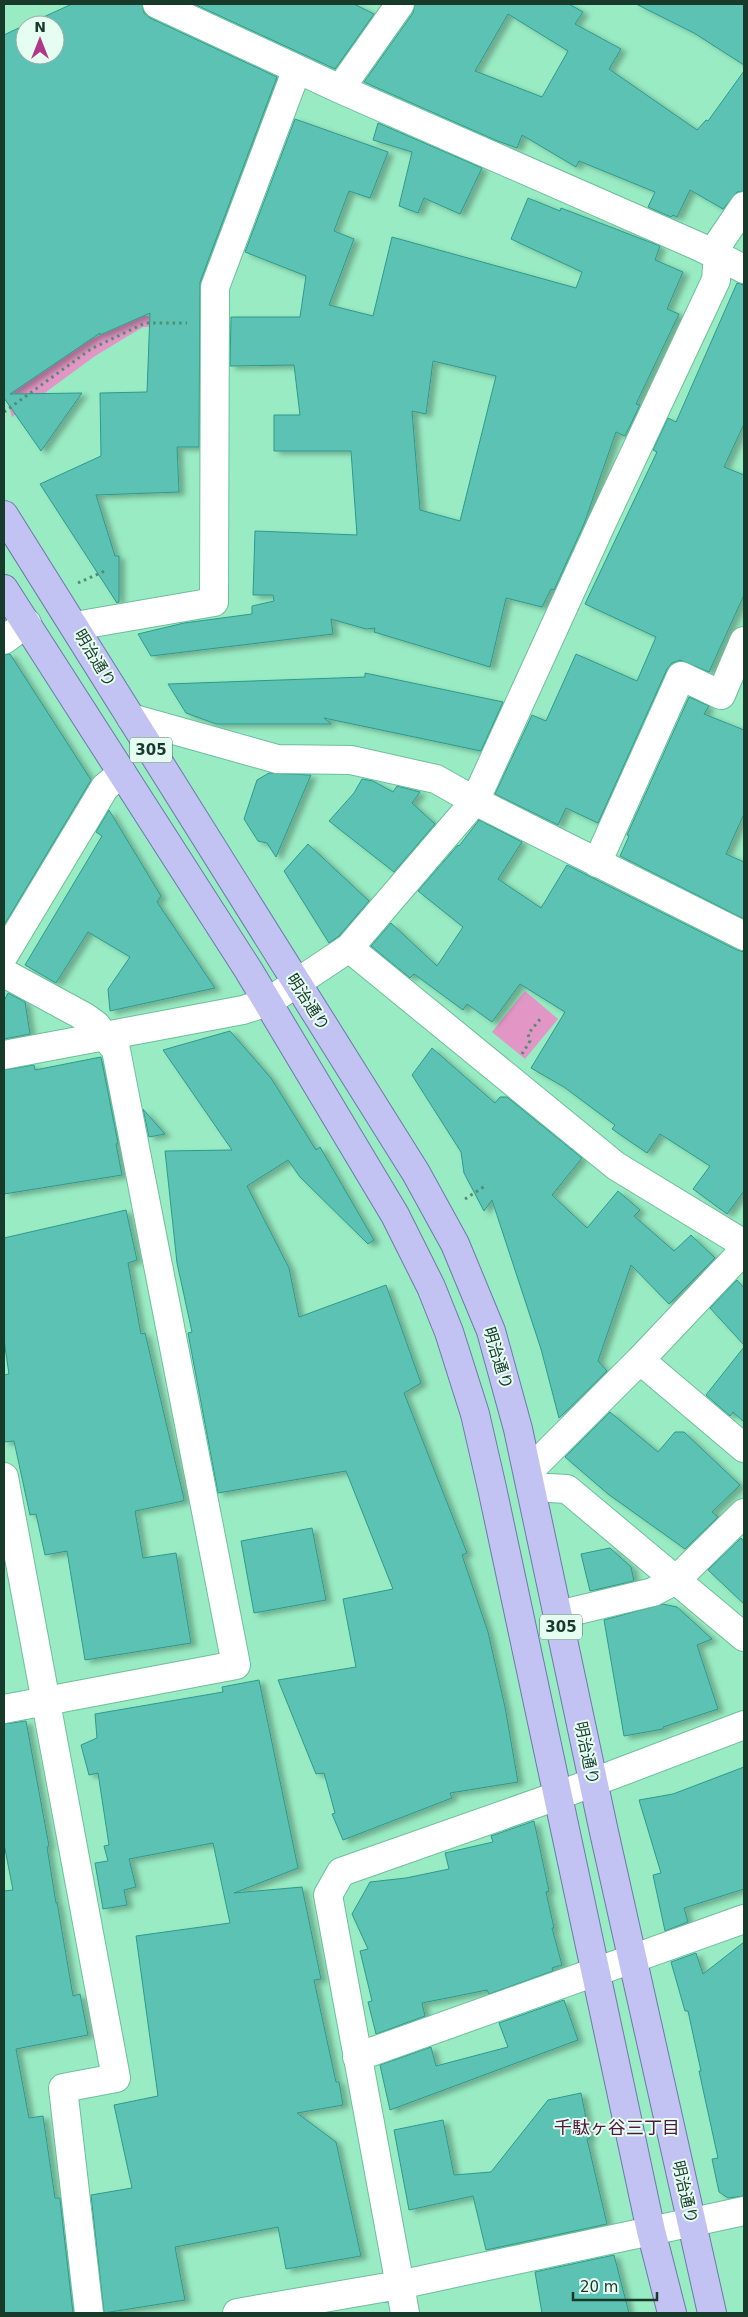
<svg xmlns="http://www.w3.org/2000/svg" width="748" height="2317" viewBox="0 0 748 2317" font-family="'DejaVu Sans','Noto Sans JP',sans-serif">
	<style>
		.green { fill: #e296c5 }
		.building { fill: #5cc2b3; stroke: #2d9a8c; fill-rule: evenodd; filter: url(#shadow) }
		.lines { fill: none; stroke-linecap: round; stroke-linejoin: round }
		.minor-casing { stroke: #6dbf99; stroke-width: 30 }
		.major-casing { stroke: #6c79a8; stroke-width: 30 }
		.path { stroke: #538c71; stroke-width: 3; stroke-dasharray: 2.5 4; stroke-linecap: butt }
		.minor { stroke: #fff; stroke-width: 28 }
		.major { stroke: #c2c3f3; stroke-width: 28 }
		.labels { text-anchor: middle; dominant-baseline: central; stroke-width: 4; stroke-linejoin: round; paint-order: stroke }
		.shield { fill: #e6fdf1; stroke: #567466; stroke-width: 1 }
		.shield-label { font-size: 15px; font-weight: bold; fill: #183a2b }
		.street-label { font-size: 16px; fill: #183a2b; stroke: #e6fdf1 }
		.neighbourhood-label { font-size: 18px; fill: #51173f; stroke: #e6fdf1 }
	</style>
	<defs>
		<filter id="shadow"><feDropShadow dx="5.5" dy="3" stdDeviation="2.5" flood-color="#0004"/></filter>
	</defs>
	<rect width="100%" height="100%" fill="#98ebc3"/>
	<path class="green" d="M 143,316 L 203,319 L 203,327 L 143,327 L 95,356 L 12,417 L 6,397 L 90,340 Z
		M 525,991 L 558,1019 L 525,1059 L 492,1032 Z"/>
	<path class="building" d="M 72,4 L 142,4 L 144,13 L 150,18 L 277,77 L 200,282 L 199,447 L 177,447 L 179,492 L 96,495 L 115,556 L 119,556 L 119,602 L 117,603 L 40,484 L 101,456 L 100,393 L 147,392 L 150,313 L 100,335 L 100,333 L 10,394 L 82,393 L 41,451 L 4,398 L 4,35 L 25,25 L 25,55 L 55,55 L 55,25 L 26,25 Z
		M 194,4 L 354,4 L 374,14 L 335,69 Z
		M 415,4 L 569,4 L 583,12 L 575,24 L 621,49 L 609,69 L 697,130 L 706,120 L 708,121 L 744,71 L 744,191 L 737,192 L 723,209 L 690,190 L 677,217 L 673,215 L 671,217 L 648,207 L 655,192 L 579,161 L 576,167 L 522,135 L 517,148 L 495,140 L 364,82 L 413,13 ZM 508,14 L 568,51 L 542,97 L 475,71 Z
		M 636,4 L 744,4 L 744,65 L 694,33 Z
		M 295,119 L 388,152 L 370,198 L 349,191 L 334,231 L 354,239 L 329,305 L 373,316 L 392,237 L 576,288 L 582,272 L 511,239 L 528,198 L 560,211 L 561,208 L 660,246 L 655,260 L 683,272 L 667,309 L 679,314 L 636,404 L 640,405 L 625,436 L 616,432 L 584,524 L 554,590 L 551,589 L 542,607 L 506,598 L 490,667 L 374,632 L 375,628 L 366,629 L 331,619 L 333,634 L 151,656 L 138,634 L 184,623 L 252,614 L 252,606 L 274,601 L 273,595 L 253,595 L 255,531 L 357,535 L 351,451 L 274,451 L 274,415 L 300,415 L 294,365 L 230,366 L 231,317 L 300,317 L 306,276 L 245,252 ZM 433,361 L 496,376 L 460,521 L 420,510 L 412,411 L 426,414 Z
		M 378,123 L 482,168 L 460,214 L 424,198 L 418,213 L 399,206 L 412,152 L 373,140 Z
		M 737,283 L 744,285 L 744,424 L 724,467 L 744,475 L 744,595 L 709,672 L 680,660 L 672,663 L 667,669 L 598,823 L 566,808 L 558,825 L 495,794 L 532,715 L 546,721 L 576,654 L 637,681 L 656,637 L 585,604 L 657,452 L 653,450 L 668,418 L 676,422 Z
		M 10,654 L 91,780 L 4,925 L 4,655 Z
		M 365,673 L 503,702 L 481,751 L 324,718 L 331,724 L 216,724 L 186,713 L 168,684 L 365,677 Z
		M 689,697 L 709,706 L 704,714 L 744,730 L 744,814 L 726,854 L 744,862 L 744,919 L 620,856 L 629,836 L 627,835 Z
		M 269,773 L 311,775 L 276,857 L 267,843 L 258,841 L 244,819 L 257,780 Z
		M 362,779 L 373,781 L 393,792 L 397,786 L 420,792 L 412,803 L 435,824 L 394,872 L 329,821 L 354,793 Z
		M 109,810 L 161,896 L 157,902 L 215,988 L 110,1011 L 108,989 L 130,957 L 88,932 L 56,983 L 25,965 L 102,836 L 96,832 Z
		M 479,820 L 522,842 L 498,879 L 541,908 L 567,865 L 737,950 L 744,952 L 744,1191 L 727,1214 L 693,1189 L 710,1166 L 660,1134 L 647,1153 L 612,1129 L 615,1125 L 564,1087 L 531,1068 L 565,1012 L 520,984 L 492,1022 L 467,1004 L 463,1010 L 414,974 L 410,978 L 371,946 L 391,923 L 437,966 L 463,927 L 418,891 L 458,845 L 459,846 Z
		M 308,844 L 369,901 L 339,936 L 329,943 L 284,871 Z
		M 8,993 L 25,1002 L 30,1034 L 4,1039 L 4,1001 Z
		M 230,1031 L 271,1078 L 316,1150 L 320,1147 L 374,1240 L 368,1244 L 300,1177 L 288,1160 L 247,1186 L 289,1268 L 299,1317 L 386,1285 L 421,1383 L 404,1393 L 467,1553 L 462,1555 L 488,1632 L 505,1707 L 518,1782 L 450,1793 L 452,1798 L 343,1840 L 332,1814 L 335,1813 L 324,1773 L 316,1774 L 278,1680 L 356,1667 L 343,1599 L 393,1589 L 346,1471 L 218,1493 L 188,1333 L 192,1332 L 177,1263 L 165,1151 L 232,1150 L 163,1050 Z
		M 432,1048 L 495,1103 L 500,1097 L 507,1097 L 582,1158 L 552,1195 L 587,1228 L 618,1191 L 640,1210 L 634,1216 L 674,1251 L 691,1235 L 715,1258 L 669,1304 L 631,1265 L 598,1361 L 607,1371 L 559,1418 L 541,1349 L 492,1200 L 484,1211 L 464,1173 L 461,1152 L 412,1075 Z
		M 101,1057 L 118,1143 L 116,1144 L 122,1175 L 4,1194 L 4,1070 L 34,1065 L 35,1070 Z
		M 143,1109 L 165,1134 L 149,1137 Z
		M 126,1210 L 137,1260 L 128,1263 L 141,1334 L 145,1333 L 184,1499 L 183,1501 L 135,1511 L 143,1558 L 176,1553 L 191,1643 L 85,1660 L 67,1551 L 45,1555 L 36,1514 L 30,1515 L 14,1441 L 4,1442 L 4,1375 L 9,1374 L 4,1340 L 4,1238 Z
		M 737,1280 L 744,1288 L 744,1345 L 710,1308 Z
		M 744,1347 L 744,1422 L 733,1412 L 730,1416 L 706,1395 Z
		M 610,1412 L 658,1452 L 675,1432 L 684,1432 L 740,1485 L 712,1512 L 718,1517 L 685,1549 L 608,1494 L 565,1457 Z
		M 312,1528 L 326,1600 L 254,1613 L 241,1541 Z
		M 741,1538 L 744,1542 L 744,1604 L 708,1570 Z
		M 610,1548 L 631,1567 L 634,1581 L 590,1591 L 581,1554 Z
		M 663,1604 L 677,1607 L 712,1639 L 697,1645 L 718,1709 L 663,1727 L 663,1729 L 624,1736 L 604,1620 Z
		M 259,1680 L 298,1868 L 234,1893 L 302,1887 L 321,1979 L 314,1980 L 336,2082 L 339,2082 L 343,2105 L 297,2113 L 336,2142 L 361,2256 L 286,2269 L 278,2227 L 175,2247 L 185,2300 L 104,2313 L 91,2195 L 132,2188 L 114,2105 L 158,2096 L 136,1936 L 230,1923 L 213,1843 L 129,1859 L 136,1887 L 124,1890 L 127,1905 L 103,1909 L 95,1863 L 108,1861 L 104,1846 L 109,1845 L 98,1773 L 89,1775 L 81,1745 L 97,1738 L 95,1714 L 223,1692 L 222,1687 Z
		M 26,1721 L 49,1846 L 47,1847 L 56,1903 L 57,1902 L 73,1996 L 80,1994 L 88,2035 L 16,2049 L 29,2118 L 43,2116 L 55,2198 L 60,2198 L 60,2200 L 73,2313 L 4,2313 L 4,1891 L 13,1890 L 4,1844 L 4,1724 Z
		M 744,1767 L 744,1889 L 684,1908 L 688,1922 L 665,1931 L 653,1875 L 661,1873 L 639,1800 L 673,1794 Z
		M 534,1821 L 549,1891 L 546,1892 L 554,1928 L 552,1928 L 562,1965 L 552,1968 L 553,1971 L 489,1994 L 487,1990 L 422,2003 L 425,2016 L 376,2034 L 368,2002 L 372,2001 L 360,1951 L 368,1949 L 352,1914 L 370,1882 L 406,1878 L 449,1869 L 445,1853 L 493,1842 L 491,1836 Z
		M 744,1942 L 744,2196 L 728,2198 L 719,2192 L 712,2159 L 718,2158 L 699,2071 L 701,2071 L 688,2011 L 685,2011 L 671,1962 L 696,1953 L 703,1974 Z
		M 564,2000 L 578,2040 L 390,2110 L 380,2065 L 431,2047 L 436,2066 L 508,2047 L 499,2023 Z
		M 581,2093 L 590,2138 L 587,2139 L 607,2224 L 486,2250 L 473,2196 L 409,2210 L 394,2130 L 443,2120 L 454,2175 L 491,2172 L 548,2100 Z
		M 614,2255 L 629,2313 L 542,2313 L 535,2272 Z"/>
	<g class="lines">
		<g class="minor-casing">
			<path id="minor" d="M 157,4 L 340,89 L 700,247 L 744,269
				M 340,89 L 400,4
				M 75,626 L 214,602 L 215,287 L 297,69
				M 4,640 L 27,623
				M 131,718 L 277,759 L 351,760 L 436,779 L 475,801 L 744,936
				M 597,863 L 681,676 L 721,695 L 744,641
				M 349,948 L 616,1166 L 744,1244
				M 4,955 L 105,787 L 122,773
				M 4,973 L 85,1017 L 96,1025 L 116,1050 L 236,1665 L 4,1709
				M 4,1055 L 243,1010 L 268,1002 L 349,948 L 475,801 L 600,527 L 716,280 L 719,243 L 744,206
				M 640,1360 L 744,1448
				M 528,1472 L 640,1360 L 744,1250
				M 4,1477 L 116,2078 L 63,2088 L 89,2313
				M 531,1487 L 567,1489 L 744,1637
				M 558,1615 L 653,1592 L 676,1580 L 744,1513
				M 357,2057 L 744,1919
				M 237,2313 L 399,2285 L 744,2211
				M 405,2313 L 328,1895 L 341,1872 L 557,1796 L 744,1725"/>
		</g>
		<g class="major-casing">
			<path id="major" d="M 4,515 L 416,1173 L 455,1244 L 491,1331 L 518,1429 L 604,1832 L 712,2313
				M 4,589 L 249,971 L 395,1215 L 431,1287 L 449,1332 L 475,1414 L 492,1488 L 651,2231 L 672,2313"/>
		</g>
		<path class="path" d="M 4,412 L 91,349 L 145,323 L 187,323
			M 78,583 L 107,570
			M 522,1054 L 530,1041 L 528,1034 L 541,1018
			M 465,1199 L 485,1186"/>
		<use href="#minor" class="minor"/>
		<use href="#major" class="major"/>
	</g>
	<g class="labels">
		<g class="shield">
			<rect x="130" y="737.5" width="42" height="25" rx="4"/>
			<rect x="540" y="1614.5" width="42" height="25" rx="4"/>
		</g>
		<g class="shield-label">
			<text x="151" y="750">305</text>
			<text x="561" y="1627">305</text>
		</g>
		<g class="street-label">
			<text transform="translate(95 658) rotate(59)">明治通り</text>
			<text transform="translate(308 1002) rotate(57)">明治通り</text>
			<text transform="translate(498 1358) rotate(73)">明治通り</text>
			<text transform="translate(587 1753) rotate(78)">明治通り</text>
			<text transform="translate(685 2192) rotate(77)">明治通り</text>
		</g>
		<g class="neighbourhood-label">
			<text x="617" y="2127">千駄ヶ谷三丁目</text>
		</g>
	</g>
	<rect width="748" height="2317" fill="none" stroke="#183a2b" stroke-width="10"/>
	<g transform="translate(40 40)"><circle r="24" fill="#e6fdf1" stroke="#94afa2"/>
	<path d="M0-4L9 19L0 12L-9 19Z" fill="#b0378b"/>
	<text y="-8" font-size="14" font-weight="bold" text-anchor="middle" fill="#183a2b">N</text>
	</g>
	<path d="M573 2292v8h84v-8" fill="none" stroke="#183a2b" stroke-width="2.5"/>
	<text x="580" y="2292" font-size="15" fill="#183a2b" stroke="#e6fdf1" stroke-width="4" paint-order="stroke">20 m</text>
</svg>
